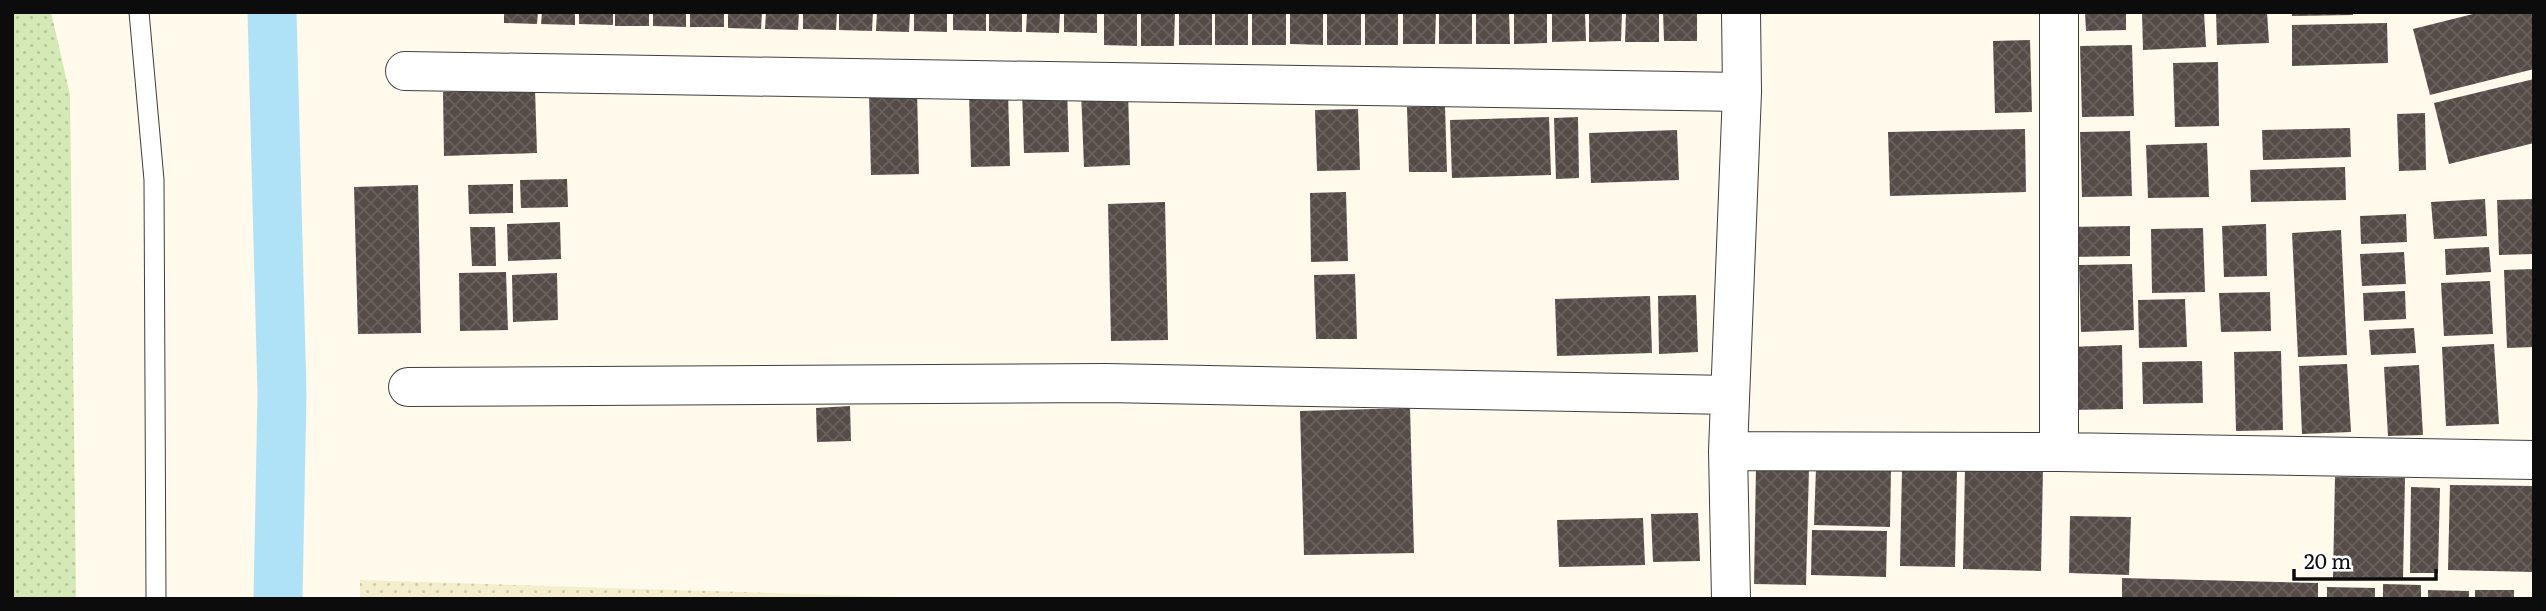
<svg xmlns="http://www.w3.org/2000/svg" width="2546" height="611" viewBox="0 0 2546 611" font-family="Literata,serif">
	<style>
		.farmland { fill: url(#farmland-dots) }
		.grass { fill: url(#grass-dots) }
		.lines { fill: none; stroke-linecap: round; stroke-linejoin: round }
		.canal { stroke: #b0e2f7; stroke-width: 49 }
		.building { fill: url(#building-cross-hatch) }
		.lane-casing { stroke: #3f3f3f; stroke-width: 21 }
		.street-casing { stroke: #3f3f3f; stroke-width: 40 }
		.lane { stroke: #fff; stroke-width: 19 }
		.street { stroke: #fff; stroke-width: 38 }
	</style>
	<defs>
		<pattern id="farmland-dots" width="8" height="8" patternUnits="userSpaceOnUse" patternTransform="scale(1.75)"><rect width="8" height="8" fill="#f5eecc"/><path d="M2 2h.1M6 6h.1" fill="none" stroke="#d1cbae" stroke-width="1.8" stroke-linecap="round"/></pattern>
		<pattern id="grass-dots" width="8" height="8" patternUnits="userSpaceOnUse" patternTransform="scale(1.75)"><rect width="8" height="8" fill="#d4e9b5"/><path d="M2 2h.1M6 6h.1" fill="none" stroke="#b5c79a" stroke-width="1.8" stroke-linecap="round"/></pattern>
		<pattern id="building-cross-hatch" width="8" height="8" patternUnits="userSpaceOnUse" patternTransform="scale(1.75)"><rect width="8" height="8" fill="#554c48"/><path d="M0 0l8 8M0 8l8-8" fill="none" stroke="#68615e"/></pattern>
	</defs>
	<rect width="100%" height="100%" fill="#fffaeb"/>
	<path class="farmland" d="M 360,580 L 959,599 L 360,599 Z"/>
	<path class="grass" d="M 12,12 L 51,12 L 70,95 L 76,599 L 12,599 Z"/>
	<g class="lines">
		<path class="canal" d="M 272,12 L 282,394 L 278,599"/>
	</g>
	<path class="building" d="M 504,12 L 538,12 L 537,24 L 504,23 Z
		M 542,12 L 575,12 L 575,25 L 541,24 Z
		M 579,12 L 613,12 L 613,25 L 579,24 Z
		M 615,12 L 649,12 L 649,26 L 615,26 Z
		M 653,12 L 686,12 L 686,27 L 653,26 Z
		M 690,12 L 724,12 L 724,27 L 690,27 Z
		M 728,12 L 762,12 L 761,29 L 728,28 Z
		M 766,12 L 799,12 L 798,30 L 765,29 Z
		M 803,12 L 837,12 L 836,30 L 803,29 Z
		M 839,12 L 873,12 L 872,31 L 839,30 Z
		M 877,12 L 910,12 L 909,32 L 876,31 Z
		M 914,12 L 947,12 L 947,32 L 914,31 Z
		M 953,12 L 986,12 L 986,31 L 953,30 Z
		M 989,12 L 1022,12 L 1022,32 L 989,31 Z
		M 1027,12 L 1060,12 L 1059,33 L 1026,32 Z
		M 1064,12 L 1097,12 L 1097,33 L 1064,32 Z
		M 1104,12 L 1137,12 L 1137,46 L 1104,45 Z
		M 1141,12 L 1175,12 L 1174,46 L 1141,46 Z
		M 1179,12 L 1212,12 L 1212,45 L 1179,45 Z
		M 1215,12 L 1248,12 L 1248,45 L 1215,45 Z
		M 1252,12 L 1286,12 L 1286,45 L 1252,45 Z
		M 1290,12 L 1323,12 L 1323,45 L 1290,44 Z
		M 1327,12 L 1361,12 L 1361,45 L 1327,45 Z
		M 1365,12 L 1398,12 L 1398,45 L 1365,45 Z
		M 1403,12 L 1436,12 L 1435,44 L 1403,44 Z
		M 1439,12 L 1472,12 L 1472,44 L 1439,44 Z
		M 1476,12 L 1509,12 L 1510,44 L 1476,44 Z
		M 1514,12 L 1547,12 L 1547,43 L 1514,44 Z
		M 1552,12 L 1585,12 L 1586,41 L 1552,42 Z
		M 1589,12 L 1622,12 L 1621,41 L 1589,42 Z
		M 1626,12 L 1659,12 L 1659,42 L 1625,42 Z
		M 1663,12 L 1697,12 L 1697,41 L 1664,41 Z
		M 2085,12 L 2126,12 L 2126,30 L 2086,31 Z
		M 2142,12 L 2204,12 L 2206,47 L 2143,50 Z
		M 2216,12 L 2267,12 L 2269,43 L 2217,45 Z
		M 2292,12 L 2353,12 L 2353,15 L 2292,16 Z
		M 2481,12 L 2534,12 L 2534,69 L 2430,95 L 2413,29 Z
		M 2387,23 L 2388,63 L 2292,66 L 2292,25 Z
		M 2030,40 L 2032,112 L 1995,113 L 1993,41 Z
		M 2132,45 L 2134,116 L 2082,117 L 2080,46 Z
		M 2218,62 L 2219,126 L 2175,127 L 2173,63 Z
		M 2534,79 L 2534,143 L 2449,164 L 2434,103 Z
		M 1067,88 L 1069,152 L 1024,153 L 1022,89 Z
		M 535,89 L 537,153 L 444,156 L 443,92 Z
		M 1128,90 L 1130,165 L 1084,167 L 1081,91 Z
		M 917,91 L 919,174 L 871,175 L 869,92 Z
		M 1008,92 L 1010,166 L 971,167 L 969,93 Z
		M 1445,106 L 1447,172 L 1409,172 L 1407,107 Z
		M 1358,109 L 1360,170 L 1317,171 L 1315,110 Z
		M 2425,113 L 2426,170 L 2399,171 L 2397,114 Z
		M 1549,117 L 1551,175 L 1452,178 L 1450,120 Z
		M 1578,117 L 1579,178 L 1556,179 L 1554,118 Z
		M 2350,128 L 2351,157 L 2263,160 L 2262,130 Z
		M 2025,129 L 2026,192 L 1890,196 L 1888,132 Z
		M 1677,130 L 1679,180 L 1591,183 L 1589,133 Z
		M 2130,131 L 2132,196 L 2082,197 L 2080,132 Z
		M 2207,143 L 2209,197 L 2148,198 L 2146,145 Z
		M 2345,167 L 2346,200 L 2251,202 L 2250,170 Z
		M 567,179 L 568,207 L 521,208 L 520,180 Z
		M 513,184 L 513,213 L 469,214 L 468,185 Z
		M 418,185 L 421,333 L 358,334 L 354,187 Z
		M 1346,192 L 1348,261 L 1311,262 L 1310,193 Z
		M 2485,199 L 2487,236 L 2434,239 L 2431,202 Z
		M 2534,199 L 2534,254 L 2499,255 L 2497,200 Z
		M 1165,202 L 1168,340 L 1111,341 L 1108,204 Z
		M 2406,214 L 2407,242 L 2361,244 L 2360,216 Z
		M 560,222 L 561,259 L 508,261 L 507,224 Z
		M 2266,224 L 2267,276 L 2224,277 L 2222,226 Z
		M 2130,226 L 2130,256 L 2070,257 L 2068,227 Z
		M 470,227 L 495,227 L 496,266 L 472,266 Z
		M 2203,228 L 2205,292 L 2152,293 L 2151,229 Z
		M 2341,230 L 2347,355 L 2298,357 L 2292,233 Z
		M 2489,247 L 2491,272 L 2446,275 L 2445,249 Z
		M 2404,252 L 2406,284 L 2362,286 L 2360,254 Z
		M 2132,264 L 2134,330 L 2081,332 L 2079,265 Z
		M 2534,269 L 2534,347 L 2507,348 L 2504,270 Z
		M 506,272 L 508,330 L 460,331 L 459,273 Z
		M 557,273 L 558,320 L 513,322 L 512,275 Z
		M 1355,274 L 1357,339 L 1316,339 L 1314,275 Z
		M 2490,281 L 2493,334 L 2444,336 L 2441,283 Z
		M 2405,291 L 2406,319 L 2364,321 L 2363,293 Z
		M 2270,292 L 2271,331 L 2221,332 L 2219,293 Z
		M 1696,295 L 1698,352 L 1659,354 L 1658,296 Z
		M 1650,296 L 1652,353 L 1557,356 L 1555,299 Z
		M 2185,299 L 2187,347 L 2139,348 L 2138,300 Z
		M 2414,328 L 2416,353 L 2371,355 L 2369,330 Z
		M 2494,344 L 2499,424 L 2446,426 L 2442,347 Z
		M 2122,345 L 2123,409 L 2070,410 L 2069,347 Z
		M 2281,351 L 2283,430 L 2236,431 L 2234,352 Z
		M 2202,361 L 2203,403 L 2143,404 L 2142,362 Z
		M 2347,364 L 2351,432 L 2302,434 L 2299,366 Z
		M 2419,365 L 2423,435 L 2388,436 L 2384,367 Z
		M 850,406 L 851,441 L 817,442 L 816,408 Z
		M 1410,408 L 1414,553 L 1304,555 L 1300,411 Z
		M 1756,467 L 1809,468 L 1806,585 L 1754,584 Z
		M 1965,467 L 2043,469 L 2041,571 L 1963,569 Z
		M 1816,468 L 1891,469 L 1890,527 L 1814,525 Z
		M 1902,470 L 1957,471 L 1955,567 L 1900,566 Z
		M 2335,477 L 2405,478 L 2403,580 L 2333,578 Z
		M 2450,485 L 2534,486 L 2533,572 L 2448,570 Z
		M 2411,487 L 2440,488 L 2438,573 L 2410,573 Z
		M 1698,513 L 1700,561 L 1653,562 L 1651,514 Z
		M 2070,516 L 2131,517 L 2129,575 L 2069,573 Z
		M 1643,518 L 1645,565 L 1559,567 L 1557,520 Z
		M 1812,530 L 1887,531 L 1886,577 L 1811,575 Z
		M 2122,578 L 2318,583 L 2318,599 L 2122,599 Z
		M 2383,584 L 2421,585 L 2421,599 L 2383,599 Z
		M 2327,587 L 2375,588 L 2375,599 L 2327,599 Z
		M 2428,590 L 2469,591 L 2469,599 L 2428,599 Z
		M 2475,590 L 2514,590 L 2514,599 L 2475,599 Z"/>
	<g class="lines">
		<g class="lane-casing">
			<path id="lane" d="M 139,12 L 154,180 L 156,599"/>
		</g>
		<g class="street-casing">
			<path id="street" d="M 405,71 L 1742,92
				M 408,387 L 1106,383 L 1730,395
				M 1728,451 L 2059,452 L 2534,460
				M 2059,452 L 2059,12
				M 1731,599 L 1728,451 L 1742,92 L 1741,12"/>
		</g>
		<use href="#lane" class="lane"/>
		<use href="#street" class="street"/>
	</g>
	<rect width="2546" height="611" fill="none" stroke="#0c0c0c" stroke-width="28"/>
	<path d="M2294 569v10h142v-10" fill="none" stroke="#0c0c0c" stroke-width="3.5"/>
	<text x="2304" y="569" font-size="21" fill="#0c0c0c" stroke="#ffffff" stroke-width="5" paint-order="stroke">20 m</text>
</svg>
